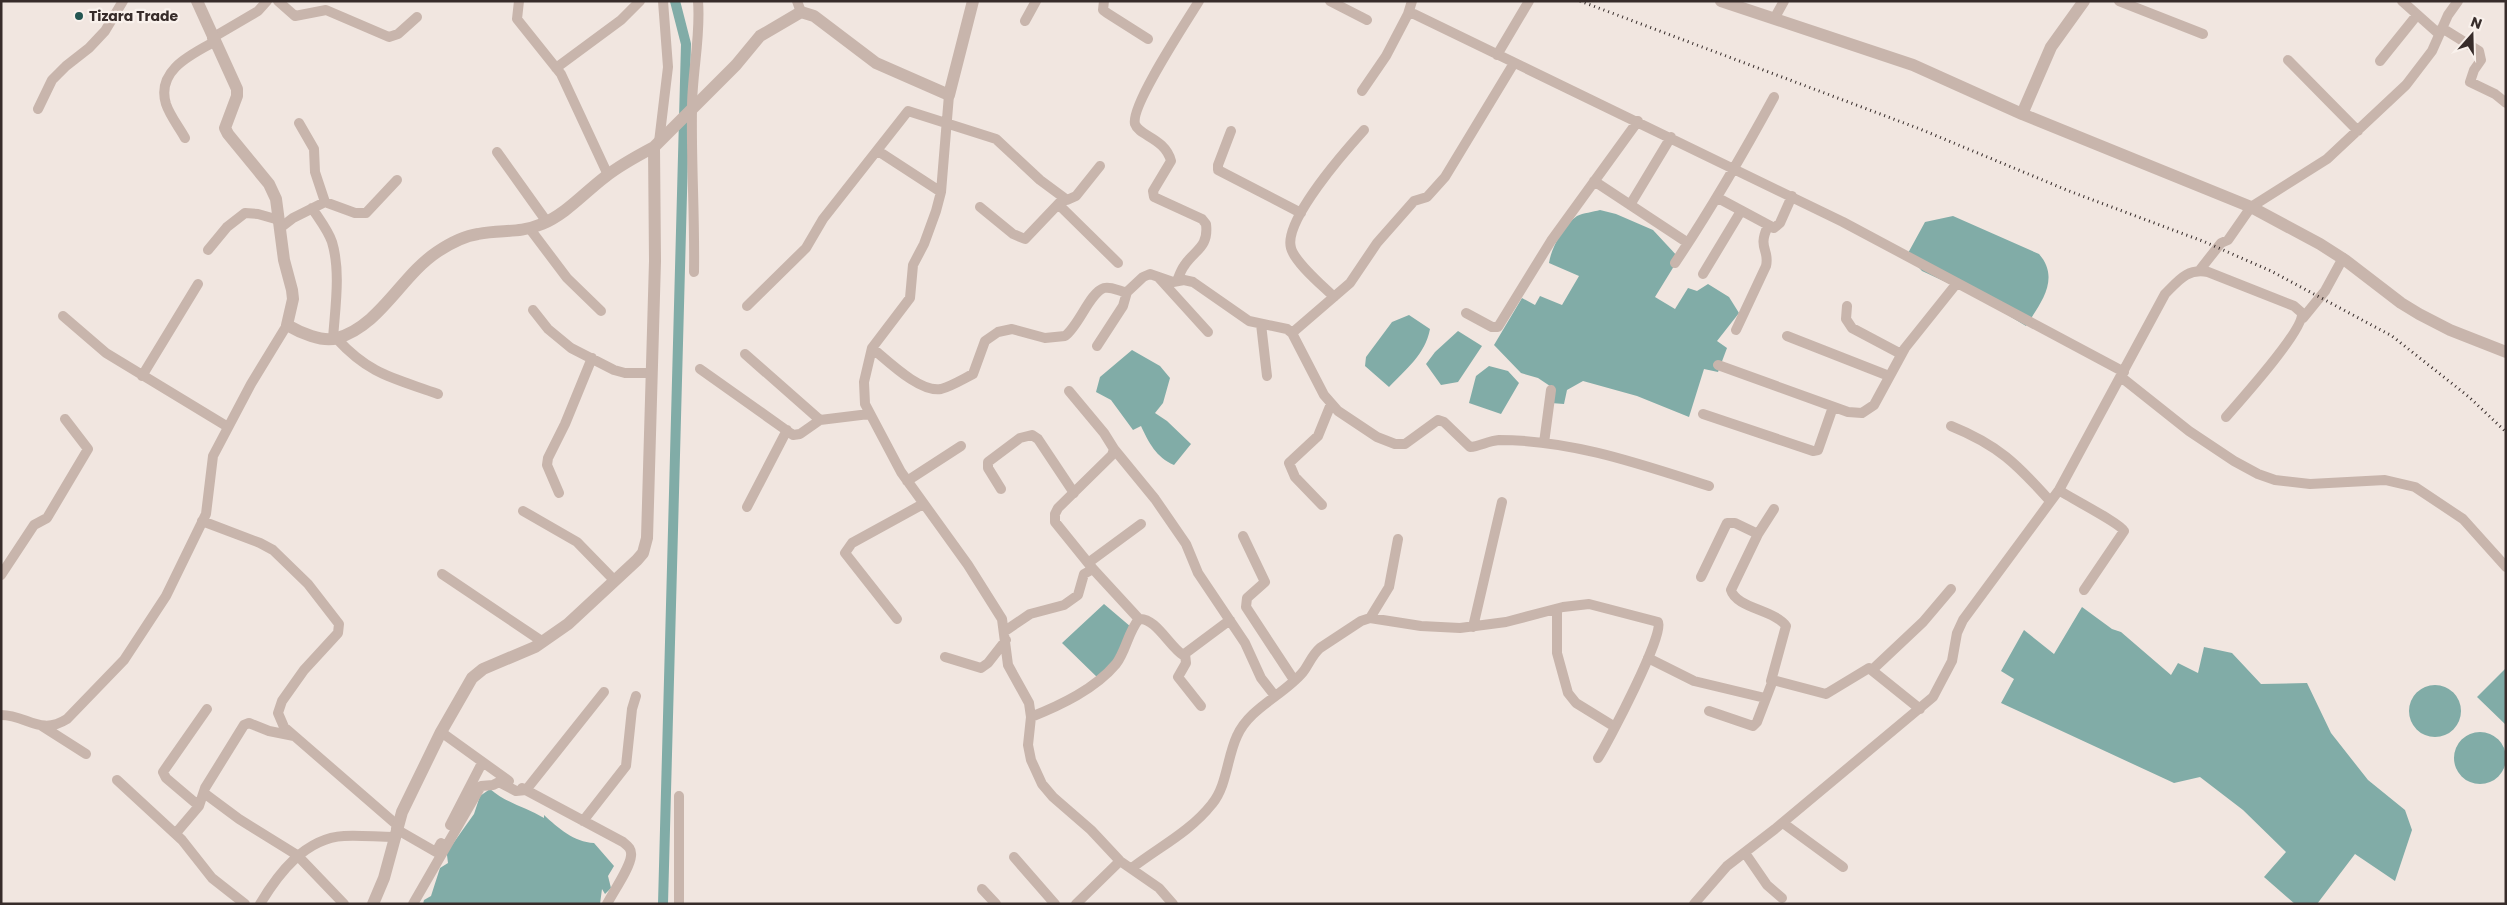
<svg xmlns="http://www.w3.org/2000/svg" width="2507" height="905" viewBox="0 0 2507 905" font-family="Poppins,sans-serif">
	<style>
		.water { fill: #81aca7 }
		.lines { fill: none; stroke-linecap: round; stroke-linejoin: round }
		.canal { stroke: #81aca7; stroke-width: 10 }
		.minor { stroke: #c8b5ac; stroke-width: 10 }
		.tertiary { stroke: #c8b5ac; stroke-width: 12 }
		.rail { stroke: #372c2a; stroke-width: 3; stroke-dasharray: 1 4; stroke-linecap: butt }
		.poi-dot { fill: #235551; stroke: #f9f1ec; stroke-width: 2 }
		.labels { text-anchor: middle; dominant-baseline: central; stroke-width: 4.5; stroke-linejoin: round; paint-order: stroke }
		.poi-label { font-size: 14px; font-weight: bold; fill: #372c2a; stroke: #f9f1ec; text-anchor: start }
	</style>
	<rect width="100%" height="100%" fill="#f1e6e0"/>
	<path class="water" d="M 1600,210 L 1616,214 L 1653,230 L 1679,258 L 1655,297 L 1675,309 L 1688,288 L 1697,291 L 1708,284 L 1729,297 L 1739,313 L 1717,341 L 1727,348 L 1718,372 L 1704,369 L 1689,417 L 1637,396 L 1583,381 L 1567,390 L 1564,404 L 1551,403 L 1550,386 L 1538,378 L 1521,373 L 1494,345 L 1522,298 L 1535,305 L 1540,296 L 1562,305 L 1579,276 L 1549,263 C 1551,248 1564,225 1577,216 C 1583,213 1593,212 1600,210 Z
		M 1953,216 L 2039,254 C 2061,279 2040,304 2026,326 L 1976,296 L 1922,271 L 1907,255 L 1925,222 Z
		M 1409,315 L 1430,329 C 1425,355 1406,369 1389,387 L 1365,366 L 1366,357 L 1392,322 Z
		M 1458,331 L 1482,346 L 1458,382 L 1441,385 L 1426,364 L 1435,352 Z
		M 1132,350 L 1160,366 L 1170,378 L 1163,403 L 1155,413 L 1167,421 L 1191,444 L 1174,465 C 1156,457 1149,443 1141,426 L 1133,430 L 1111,400 L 1096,392 L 1100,377 Z
		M 1489,366 L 1508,371 L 1519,383 L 1501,414 L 1469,403 L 1476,376 Z
		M 1104,604 L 1131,627 L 1124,653 L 1100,680 L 1062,643 Z
		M 2082,607 L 2112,629 L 2121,632 L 2171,675 L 2178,663 L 2198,673 L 2204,647 L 2232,653 L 2261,684 L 2307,683 L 2331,733 L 2368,780 L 2405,810 L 2412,830 L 2395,881 L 2355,854 L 2317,904 L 2295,904 L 2264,877 L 2286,852 L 2243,810 L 2200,777 L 2174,783 L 2001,703 L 2014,679 L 2001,671 L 2024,630 L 2054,654 Z
		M 2506,668 L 2506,725 L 2477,697 Z
		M2409 711a26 26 0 1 1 52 0a26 26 0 1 1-52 0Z
		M2454 758a26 26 0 1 1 52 0a26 26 0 1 1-52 0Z
		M 490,789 C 506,803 525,807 544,818 L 544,815 C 558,828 574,842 594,843 L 614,866 L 608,876 L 611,888 L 605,894 L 602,889 L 600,904 L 423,904 L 424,900 L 431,896 L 440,868 L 448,863 L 446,847 L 452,845 L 474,814 L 480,796 Z"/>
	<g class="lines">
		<path class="canal" d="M 663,904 L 686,44 L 675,1"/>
		<path class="minor" d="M 278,1 L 295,16 L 326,10 L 389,37 L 398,34 L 417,17
			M 519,1 L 517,19 L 561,74 L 608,175
			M 797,1 L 801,12
			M 1104,1 L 1103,10 L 1107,13 L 1148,39
			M 1330,1 L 1367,20
			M 2119,1 L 2203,34
			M 2402,1 L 2439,34
			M 1408,14 L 1412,1
			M 1774,19 L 1784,1
			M 1025,21 L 1036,1
			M 2442,28 L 2479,51 L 2481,60 L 2474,70 L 2470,82 L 2495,94 L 2506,103
			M 212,38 L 258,11 L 267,1
			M 1497,55 L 1529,1
			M 2288,60 L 2358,131
			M 2380,61 L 2417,15
			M 556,68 L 621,20 L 640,1
			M 1362,91 L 1386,56 L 1408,14 L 1414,14 L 1843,222 L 2124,372
			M 949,95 L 941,192 L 936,211 L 924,244 L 913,265 L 910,298 L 872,348 L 864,382 L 865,404 L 901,472 L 968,565 L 1002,619 L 1008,665 L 1029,703 L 1031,717 L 1028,745 L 1031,760 L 1042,784 L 1053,797 L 1091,830 L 1120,861 L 1159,888 L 1173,904
			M 38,109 L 52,80 L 66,66 L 89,48 L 105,31 L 123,1
			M 299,123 L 314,149 L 315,172 L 325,202
			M 1231,131 L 1218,165 L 1218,170 L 1301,213
			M 185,138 C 179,127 170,116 166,104 C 156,71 190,55 214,42
			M 659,142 L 668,67 L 663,1
			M 878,151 L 941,192
			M 497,152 L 547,222
			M 1594,181 L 1688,243
			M 1718,198 L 1774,228 L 1780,223 L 1792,196
			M 1059,205 L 1118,263
			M 1630,205 L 1671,137
			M 980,207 L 1013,234 L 1025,239 L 1064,198
			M 312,208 C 319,219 328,230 332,242 C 341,272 335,308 333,339
			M 280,228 L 293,218 L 325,202 L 355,213 L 366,213 L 397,180
			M 530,229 L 567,278 L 601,311
			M 208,250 L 227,227 L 245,213 L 258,214 L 279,220
			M 1675,263 C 1711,209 1743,154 1774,97
			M 2199,271 L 2221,243 L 2228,240 L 2251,207 L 2327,159 L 2406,85 L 2432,51 L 2448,15 L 2458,1
			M 694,272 C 695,217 691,162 692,108 C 692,72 701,37 698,1
			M 1703,274 L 1741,211
			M 1159,278 L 1208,332
			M 1177,281 C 1179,276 1181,270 1184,266 C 1194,250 1209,248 1206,224 L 1202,219 L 1154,197 L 1153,191 L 1171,161 C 1165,138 1139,136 1135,124 C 1130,106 1187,21 1199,1
			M 1334,297 C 1323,286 1295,263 1291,248 C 1283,221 1346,150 1364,130
			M 747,306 L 806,248 L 823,219 L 908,111 L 996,139 L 1040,180 L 1067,200 L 1076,196 L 1100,166
			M 1847,306 L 1846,319 L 1852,328 L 1901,354
			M 533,310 L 548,329 L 571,348 L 614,370 L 625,373 L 651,373
			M 1466,313 L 1492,327 L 1498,327 L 1551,241 L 1638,121
			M 63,316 L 106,353 L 228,427
			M 2303,318 L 2325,291 L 2343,258
			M 1261,324 L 1267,376
			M 1736,330 L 1766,266 C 1770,249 1757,249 1768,226
			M 1292,333 L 1350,283 L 1377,243 L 1414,201 L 1427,197 L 1445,177 L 1514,63
			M 1787,336 L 1889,376
			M 337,339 C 370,375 394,378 438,394
			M 1097,346 L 1123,306 L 1127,292
			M 872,348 C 888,361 920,393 941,389 C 952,386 963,379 973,374 L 985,341 L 998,332 L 1012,329 L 1045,338 L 1065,336 C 1079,326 1090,292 1104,288 C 1112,286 1120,292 1127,292 L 1143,277 L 1150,274 L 1173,282 L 1184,280 L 1193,282 L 1249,321 L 1287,329 L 1292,333 L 1324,395 L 1338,411 L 1377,437 L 1395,444 L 1405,444 L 1438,420 L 1444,422 L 1470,447 C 1480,446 1488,441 1499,440 C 1572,440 1640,464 1709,486
			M 745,354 L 820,420
			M 1718,365 L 1848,412 L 1862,413 L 1874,405 L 1905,348 L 1957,283
			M 700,369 L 793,435 L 800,434 L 820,420 L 869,414
			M 142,376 L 198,284
			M 2121,377 L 2189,431 L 2234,461 L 2258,474 L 2275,480 L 2310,484 L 2385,480 L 2415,487 L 2463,519 L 2506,567
			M 1069,391 L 1104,433 L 1114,449 L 1112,455 L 1058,508 L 1055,514 L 1055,522 L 1093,569 L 1139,619
			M 1703,414 L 1813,451 L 1818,450 L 1833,407
			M 1951,426 C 1998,445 2017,464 2050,501
			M 1544,443 L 1551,390
			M 1114,449 L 1155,499 L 1186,544 L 1198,573 L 1245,643 L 1261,678 L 1275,696
			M 907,481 L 961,446
			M 1001,489 L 988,468 L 988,462 L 1020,438 L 1032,435 L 1038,439 L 1074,493
			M 2059,490 C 2070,498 2120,523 2124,531 L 2084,590
			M 559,493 L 547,465 L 548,458 L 565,424 L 592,358
			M 1322,505 L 1295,477 L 1289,463 L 1318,436 L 1331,404
			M 747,507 L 787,430
			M 523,511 L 577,542 L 615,581
			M 202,521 L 260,543 L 273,550 L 308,584 L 339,624 L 338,633 L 304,670 L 282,701 L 278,713 L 284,727 L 397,825
			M 1243,536 L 1265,582 L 1247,598 L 1246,607 L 1294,680
			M 1088,563 L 1141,524
			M 442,574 L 543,642
			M 1,575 L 34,525 L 47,518 L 88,449 L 65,419
			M 1701,577 L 1727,523 L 1735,523 L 1758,534
			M 1557,609 L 1557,653 L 1568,693 L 1576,703 L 1615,727
			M 1370,618 L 1389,587 L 1398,539
			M 897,619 L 845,553 L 852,543 L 923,504
			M 1473,627 L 1502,502
			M 1005,631 L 1030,614 L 1064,605 L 1078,595 L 1084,574 L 1093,569
			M 1185,654 L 1186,663 L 1178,677 L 1201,706
			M 945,657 L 981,668 L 988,663 L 1006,640
			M 1648,658 L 1694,681 L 1765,698
			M 1872,670 L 1923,622 L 1951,589
			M 1771,681 L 1786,626 C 1775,610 1736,608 1731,590 L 1758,534 L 1774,509
			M 1709,711 L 1753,726 L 1757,722 L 1773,680 L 1826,694 L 1869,668 L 1920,709
			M 1,715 C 27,715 40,736 67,719 L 124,660 L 166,596 L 206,514 L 213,456 L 251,384 L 287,325
			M 1031,717 C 1061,705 1095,689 1116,664 C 1126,651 1128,632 1139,619 C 1155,617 1170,647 1183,655 L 1230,620
			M 42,726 L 86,754
			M 441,732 L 509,781
			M 117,780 L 182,840 L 212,878 L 245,904
			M 522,788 L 623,842 C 628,846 632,849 631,856 C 630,868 613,892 607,904
			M 204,793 L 239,819 L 297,855 L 344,904
			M 199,806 L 166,778 L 163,772 L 207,709
			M 583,821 L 626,766 L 632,709 L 636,696
			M 1783,823 L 1843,867
			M 450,825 L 482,763
			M 396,829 L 436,852 L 441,843
			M 176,833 L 199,806 L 205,788 L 244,725 L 249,723 L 269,731 L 294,736
			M 1745,853 L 1767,885 L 1782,898
			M 1014,857 L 1055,904
			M 1132,868 C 1159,847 1190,832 1212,804 C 1227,786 1227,757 1237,736 C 1249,708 1284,695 1303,672 C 1309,664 1312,655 1320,648 L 1361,621 L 1370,618 L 1421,626 L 1460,628 L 1506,622 L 1563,607 L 1589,604 L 1658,622 C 1666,631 1608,743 1598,758
			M 982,889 L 996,904
			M 260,904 C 278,874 305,838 344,836 C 360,835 377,837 394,837
			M 413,904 L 481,786 L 493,785 L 499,782 L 516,791 L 526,790 L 604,692
			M 679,904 L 679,796
			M 1076,904 L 1120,861
			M 1694,904 L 1727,866 L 1775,829 L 1933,697 L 1952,661 L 1957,633 L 1963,620 L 2059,490 L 2165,294 C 2179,280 2187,268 2208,272 L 2294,306 L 2302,313 C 2304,330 2240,401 2226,417"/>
		<path class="tertiary" d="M 197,1 L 237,89 L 237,96 L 225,128 L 228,134 L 269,184 L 276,199 L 284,260 L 292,290 L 293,299 L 287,325 C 299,332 323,343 337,338 C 380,326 401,276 437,252 C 449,244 464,236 478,234 C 502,229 518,234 542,224 C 566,214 584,193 605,177 C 620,165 637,156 654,147
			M 1721,1 L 1913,65 L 2022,114 L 2251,207 L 2320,244 L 2345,260 L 2401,303 L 2419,314 L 2450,330 L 2506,352
			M 2022,114 L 2051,47 L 2084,1
			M 373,904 L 384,878 L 402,812 L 441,732 L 472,678 L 483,669 L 535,647 L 568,624 L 637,560 L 643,553 L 647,538 L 655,261 L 654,147 L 736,65 L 760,36 L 801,12 L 814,16 L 876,63 L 949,95 L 973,1"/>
		<path class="rail" d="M 1580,1 L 1920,129 L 2069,191 L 2205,242 L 2271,271 L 2392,336 L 2469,397 L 2506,432"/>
	</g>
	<circle class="poi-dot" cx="79" cy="16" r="5"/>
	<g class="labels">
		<g class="poi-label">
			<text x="89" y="16">Tizara Trade</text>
		</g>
	</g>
	<rect width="2507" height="905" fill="none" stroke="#372c2a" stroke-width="5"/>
	<g transform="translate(2472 35) rotate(20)" stroke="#f9f1ec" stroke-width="4" paint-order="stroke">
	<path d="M0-4L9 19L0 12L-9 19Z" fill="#372c2a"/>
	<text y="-8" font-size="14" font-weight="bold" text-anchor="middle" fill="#372c2a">N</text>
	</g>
</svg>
